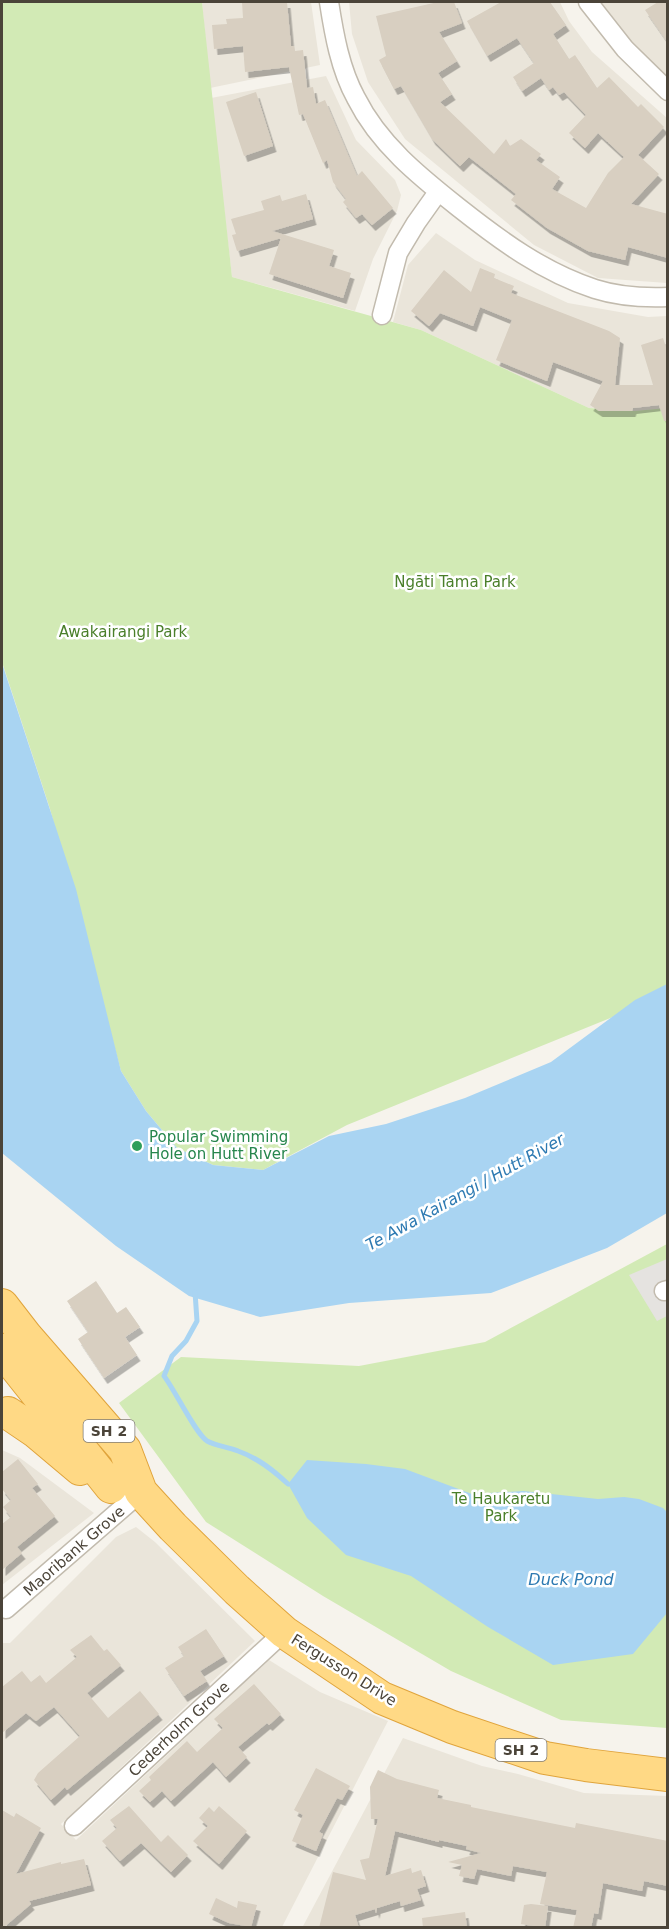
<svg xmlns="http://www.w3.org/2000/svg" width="669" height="1929" viewBox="0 0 669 1929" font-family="'DejaVu Sans',sans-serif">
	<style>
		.residential { fill: #eae5da }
		.green { fill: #d2eab5 }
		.parking { fill: #e5e3e0 }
		.water { fill: #a9d4f2 }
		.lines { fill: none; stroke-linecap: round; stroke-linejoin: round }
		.stream { stroke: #a9d4f2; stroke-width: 5 }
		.building { fill: #d8cfc1; filter: url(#shadow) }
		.minor-casing { stroke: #c2bbae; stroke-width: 21 }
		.trunk-casing { stroke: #e0a43c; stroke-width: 34 }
		.minor { stroke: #fff; stroke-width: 18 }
		.trunk { stroke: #ffd985; stroke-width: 32 }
		.leisure-dot { fill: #2e9e5b; stroke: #fff; stroke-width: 2 }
		.labels { text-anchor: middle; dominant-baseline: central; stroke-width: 5; stroke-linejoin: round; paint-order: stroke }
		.shield { fill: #fff; stroke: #817c74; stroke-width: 1.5 }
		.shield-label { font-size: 14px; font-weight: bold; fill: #4b4439 }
		.park-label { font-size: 15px; fill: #4a7f2a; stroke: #fff }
		.leisure-label { font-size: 15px; fill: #27864d; stroke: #fff; text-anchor: start }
		.street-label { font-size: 15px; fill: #4b4439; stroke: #fff }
		.water-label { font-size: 16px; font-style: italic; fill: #2e7ab2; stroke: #fff }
	</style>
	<defs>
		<filter id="shadow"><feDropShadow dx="3.5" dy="6" stdDeviation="0" flood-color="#0004"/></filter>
	</defs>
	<rect width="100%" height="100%" fill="#f6f3ec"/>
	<path class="residential" d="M 202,2 L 311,2 L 320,65 L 210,88 Z
		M 349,2 L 560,2 L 569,21 L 592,52 L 667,118 L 667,283 L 598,278 L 534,245 L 405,139 L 368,82 L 352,34 Z
		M 592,2 L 667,2 L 667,80 L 627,46 Z
		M 326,76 L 356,140 L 395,180 L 401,195 L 397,211 L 373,259 L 355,311 L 232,277 L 211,98 Z
		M 436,233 L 475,260 L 568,303 L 648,317 L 667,316 L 667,408 L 634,411 L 589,408 L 421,330 L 393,322 L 408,265 Z
		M 2,1450 L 20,1458 L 94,1513 L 2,1585 Z
		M 136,1527 L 155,1542 L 255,1641 L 61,1824 L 76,1840 L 269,1660 L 320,1692 L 388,1721 L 282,1927 L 2,1927 L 2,1643 L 10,1643 L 116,1537 Z
		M 403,1738 L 482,1766 L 518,1774 L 584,1793 L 667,1796 L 667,1927 L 302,1928 Z"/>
	<path class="green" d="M 2,2 L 202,2 L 232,277 L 421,330 L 589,408 L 634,411 L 667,408 L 667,995 L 347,1125 L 263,1170 L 213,1165 L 177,1148 L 146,1111 L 121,1071 L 50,809 L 2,662 Z
		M 667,1244 L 667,1728 L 561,1720 L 451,1671 L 323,1596 L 206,1522 L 119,1403 L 181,1357 L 359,1366 L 485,1342 Z"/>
	<path class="parking" d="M 667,1259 L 667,1316 L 657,1321 L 629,1275 Z"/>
	<path class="water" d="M 2,663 L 76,889 L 121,1071 L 146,1111 L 177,1148 L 213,1165 L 263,1170 L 329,1136 L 386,1124 L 465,1098 L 551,1062 L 635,1000 L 667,984 L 667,1213 L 607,1248 L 491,1293 L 349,1303 L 260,1317 L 189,1296 L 116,1246 L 2,1153 Z
		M 307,1460 L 366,1464 L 405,1469 L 472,1494 L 523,1491 L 598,1499 L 624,1497 L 639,1499 L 663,1508 L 668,1513 L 667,1613 L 633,1654 L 553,1665 L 488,1627 L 411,1576 L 346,1555 L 307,1518 L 288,1484 Z"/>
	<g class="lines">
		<path class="stream" d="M 195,1292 L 197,1321 L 186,1341 L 172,1356 L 164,1376 C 175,1390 195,1433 207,1441 C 216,1446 229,1447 238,1451 C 258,1458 273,1470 288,1484"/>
	</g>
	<path class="building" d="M 242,2 L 287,2 L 291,46 L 294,46 L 295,51 L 303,50 L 307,88 L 313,87 L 316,104 L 325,100 L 357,176 L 362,171 L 393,208 L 372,225 L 362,214 L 356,218 L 343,202 L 346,199 L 333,182 L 327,160 L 323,163 L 303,114 L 299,115 L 289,67 L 245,72 L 243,46 L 214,49 L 212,25 L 227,24 L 226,19 L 243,18 Z
		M 438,2 L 454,2 L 462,23 L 439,32 L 457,61 L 438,73 L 452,94 L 440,102 L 494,154 L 506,139 L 510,146 L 521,139 L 541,154 L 536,160 L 560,177 L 552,189 L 586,208 L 608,173 L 624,157 L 598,133 L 585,148 L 569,133 L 586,115 L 564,92 L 559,95 L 553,87 L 549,90 L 541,78 L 522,91 L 513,77 L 534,63 L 517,38 L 487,56 L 467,21 L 501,2 L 550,2 L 566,25 L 553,34 L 569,59 L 575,55 L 597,88 L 609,77 L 638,107 L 641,104 L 664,127 L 638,155 L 659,174 L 631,204 L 668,214 L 668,258 L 628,247 L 625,260 L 588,251 L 547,228 L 511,200 L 516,194 L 469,157 L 460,166 L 432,139 L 401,86 L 394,89 L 379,60 L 386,56 L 376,16 Z
		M 658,2 L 668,2 L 668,43 L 645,10 Z
		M 256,92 L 273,146 L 244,156 L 226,102 Z
		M 306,194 L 313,219 L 272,231 L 334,250 L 329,266 L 351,273 L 343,298 L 269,274 L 281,238 L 237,251 L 232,235 L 236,234 L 231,219 L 264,210 L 261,201 L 280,195 L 282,201 Z
		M 480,268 L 495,274 L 494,278 L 514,286 L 511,293 L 609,331 L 620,338 L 615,385 L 653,385 L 641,345 L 663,338 L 668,353 L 668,421 L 664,421 L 659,405 L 633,408 L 632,411 L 599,411 L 590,405 L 603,381 L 553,362 L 547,381 L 496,360 L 512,320 L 480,307 L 473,326 L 440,313 L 429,326 L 411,311 L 444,270 L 471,292 Z
		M 96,1281 L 117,1313 L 126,1307 L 140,1327 L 125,1337 L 137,1355 L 104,1378 L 78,1339 L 88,1332 L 67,1301 Z
		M 18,1459 L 38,1484 L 32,1488 L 55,1516 L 17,1547 L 22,1553 L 2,1570 L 2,1524 L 11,1517 L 3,1507 L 11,1500 L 2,1489 L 2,1472 Z
		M 206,1629 L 224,1656 L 200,1671 L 207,1681 L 184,1696 L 165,1668 L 184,1656 L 178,1647 Z
		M 91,1635 L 104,1651 L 107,1649 L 121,1665 L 87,1693 L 108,1718 L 140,1691 L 159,1714 L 67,1790 L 65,1787 L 51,1800 L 34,1780 L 38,1773 L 80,1736 L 54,1707 L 36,1721 L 26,1713 L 2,1733 L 2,1687 L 22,1671 L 31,1682 L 40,1675 L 46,1683 L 77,1657 L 70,1650 Z
		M 254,1684 L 281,1714 L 269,1725 L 267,1723 L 238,1747 L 247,1757 L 226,1777 L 213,1762 L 171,1801 L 162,1791 L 150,1802 L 139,1791 L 151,1780 L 149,1777 L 187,1741 L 197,1752 L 223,1728 L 214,1719 Z
		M 316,1768 L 350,1786 L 342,1800 L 337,1798 L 319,1832 L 323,1834 L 316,1851 L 292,1841 L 303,1815 L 294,1810 Z
		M 378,1770 L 397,1779 L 439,1790 L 437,1798 L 471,1805 L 471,1807 L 575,1828 L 576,1823 L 668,1841 L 668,1886 L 644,1881 L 642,1891 L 603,1883 L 598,1914 L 594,1913 L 591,1928 L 573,1928 L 577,1910 L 540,1904 L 547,1872 L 513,1866 L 511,1876 L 477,1869 L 474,1879 L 459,1876 L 462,1865 L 448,1862 L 481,1853 L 466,1849 L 467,1846 L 439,1840 L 439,1842 L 395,1831 L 385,1876 L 411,1868 L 412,1873 L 421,1870 L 426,1886 L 417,1889 L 421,1900 L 401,1906 L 400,1901 L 377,1908 L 376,1913 L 375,1909 L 355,1915 L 359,1928 L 319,1928 L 333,1872 L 366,1880 L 360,1860 L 369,1858 L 378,1819 L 371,1819 L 370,1787 Z
		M 129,1806 L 161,1842 L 168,1835 L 188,1855 L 171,1872 L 141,1843 L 120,1861 L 102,1841 L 117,1828 L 110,1820 Z
		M 219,1806 L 247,1831 L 219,1864 L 193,1841 L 208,1826 L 199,1818 L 209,1807 L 214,1812 Z
		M 2,1810 L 14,1817 L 16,1813 L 41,1828 L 16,1874 L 61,1862 L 61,1864 L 84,1859 L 91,1885 L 29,1901 L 31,1904 L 3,1928 Z
		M 216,1898 L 237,1908 L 238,1901 L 257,1905 L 251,1927 L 229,1923 L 209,1914 Z
		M 531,1904 L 548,1906 L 545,1928 L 521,1924 L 524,1905 Z
		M 465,1912 L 467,1928 L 423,1928 L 422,1918 Z"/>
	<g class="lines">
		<g class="minor-casing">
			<path id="minor" d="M 329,2 C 334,34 340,69 356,98 C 379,144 419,176 458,207 C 501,241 543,272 595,289 C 617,296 644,298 668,297
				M 588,2 L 625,49 L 668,91
				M 382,315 L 398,253 L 416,223 L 438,192
				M 664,1291 L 668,1290
				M 6,1609 L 141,1492
				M 74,1826 L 284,1632"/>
		</g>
		<g class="trunk-casing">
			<path id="trunk" d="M 2,1305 L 26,1336 L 125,1450 L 141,1492 L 173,1527 L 237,1590 L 284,1632 L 382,1698 L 452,1727 L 545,1758 L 586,1765 L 668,1775
				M 2,1350 L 111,1487
				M 8,1413 L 36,1432 L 80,1469"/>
		</g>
		<use href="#minor" class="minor"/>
		<use href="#trunk" class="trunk"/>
	</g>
	<circle class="leisure-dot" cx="137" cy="1146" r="6"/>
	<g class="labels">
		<g class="shield">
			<rect x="83.5" y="1420" width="51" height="22" rx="4.5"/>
			<rect x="495.5" y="1739" width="51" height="22" rx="4.5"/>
		</g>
		<g class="shield-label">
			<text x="109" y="1431">SH 2</text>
			<text x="521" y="1750">SH 2</text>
		</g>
		<g class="park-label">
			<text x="455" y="582">Ngāti Tama Park</text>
			<text x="123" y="632">Awakairangi Park</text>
			<text x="501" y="1499">Te Haukaretu<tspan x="501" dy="17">Park</tspan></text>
		</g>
		<g class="leisure-label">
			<text x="149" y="1137">Popular Swimming<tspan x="149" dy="17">Hole on Hutt River</tspan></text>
		</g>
		<g class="street-label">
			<text transform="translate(74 1551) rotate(-41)">Maoribank Grove</text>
			<text transform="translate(344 1670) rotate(32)">Fergusson Drive</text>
			<text transform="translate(179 1729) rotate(-43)">Cederholm Grove</text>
		</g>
		<g class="water-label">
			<text transform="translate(465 1192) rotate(-29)">Te Awa Kairangi / Hutt River</text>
			<text x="571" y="1579">Duck Pond</text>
		</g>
	</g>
	<rect width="669" height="1929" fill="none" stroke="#4b4439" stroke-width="6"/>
</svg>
